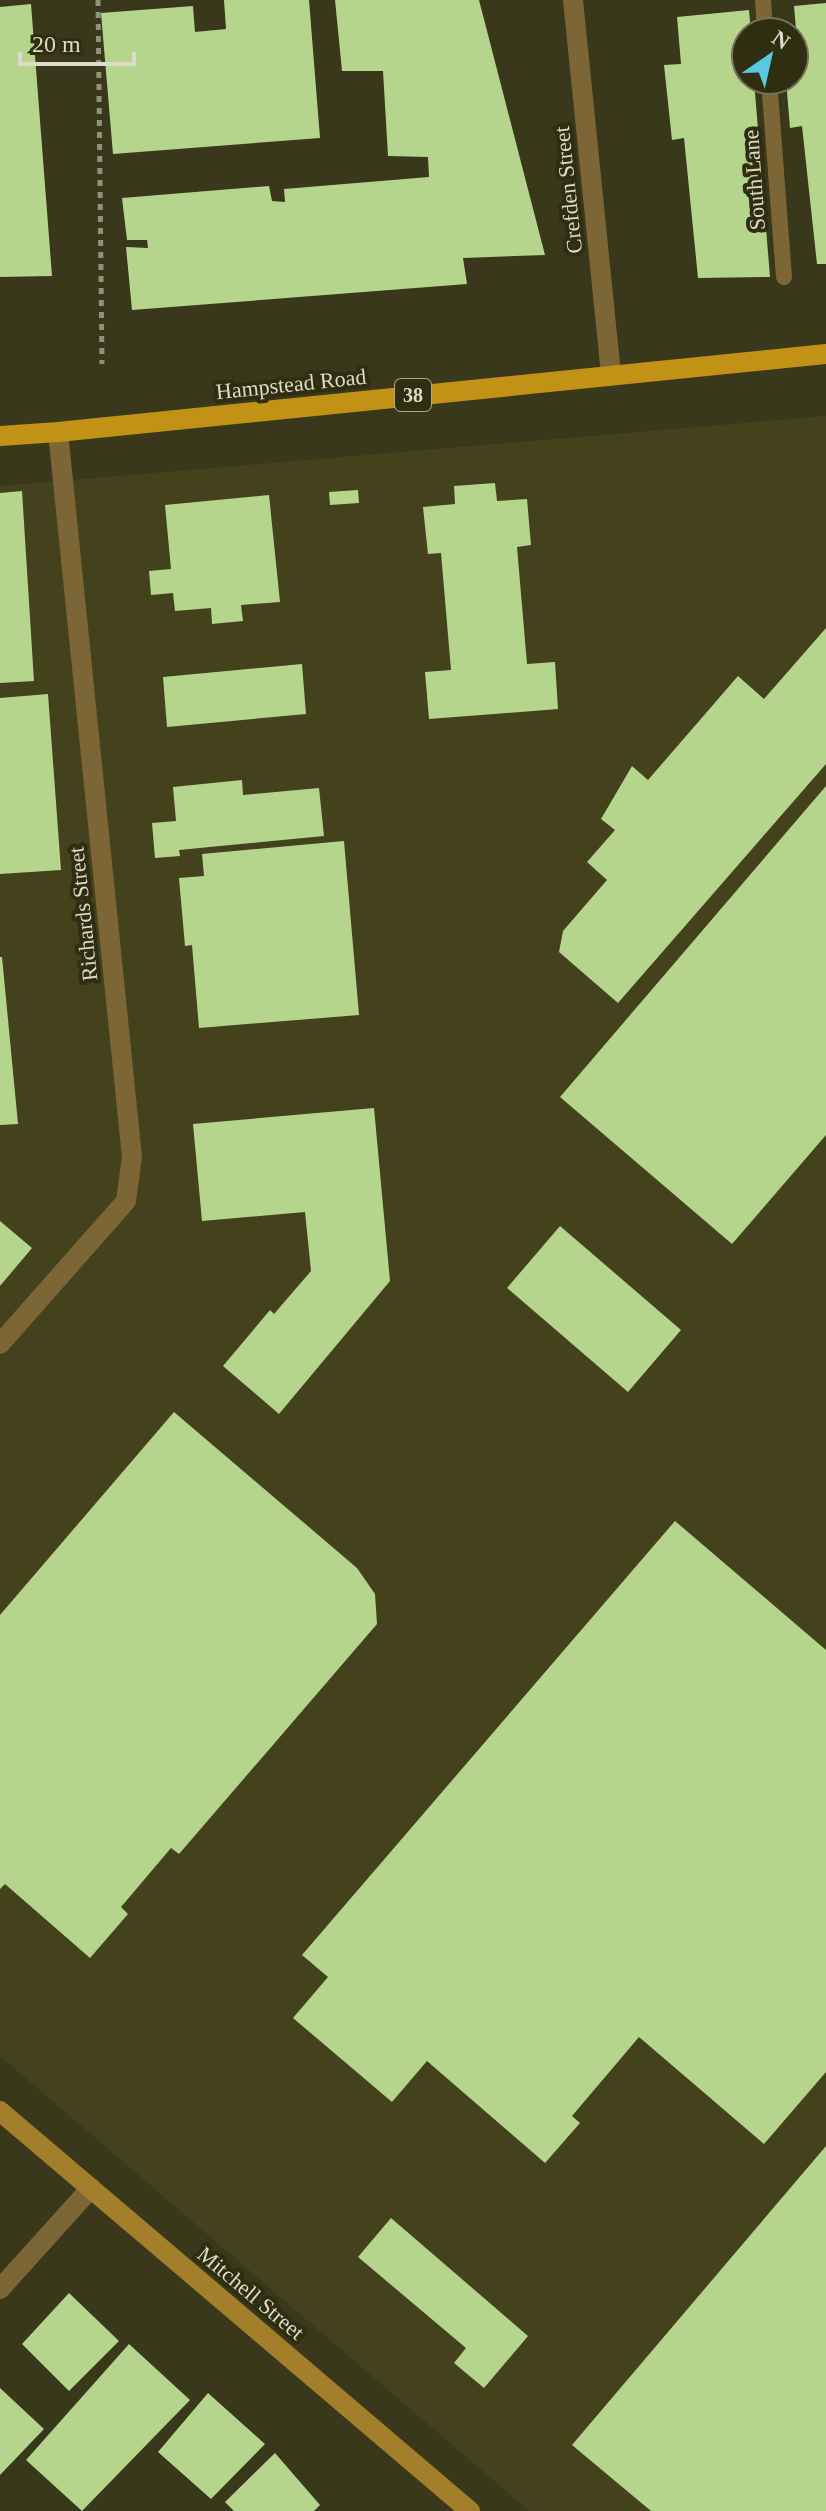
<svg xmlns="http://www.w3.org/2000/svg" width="826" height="2511" viewBox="0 0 826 2511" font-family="'Times New Roman',serif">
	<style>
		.built { fill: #44421d }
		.building { fill: #b5d58d }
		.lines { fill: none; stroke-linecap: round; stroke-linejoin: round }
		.path { stroke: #92917b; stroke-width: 5; stroke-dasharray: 6 6; stroke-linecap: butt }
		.lane { stroke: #7d6636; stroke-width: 16 }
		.street { stroke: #7d6636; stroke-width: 20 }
		.secondary { stroke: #a47f2b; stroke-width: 20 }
		.primary { stroke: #c19215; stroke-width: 20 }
		.labels { text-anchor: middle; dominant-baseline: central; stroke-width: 8; stroke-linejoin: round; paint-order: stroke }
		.shield { fill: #2f2e10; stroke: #a8a792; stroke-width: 2 }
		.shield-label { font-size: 20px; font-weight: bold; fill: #dcdbca }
		.street-label { font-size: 22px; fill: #dcdbca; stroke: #2f2e10 }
	</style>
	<rect width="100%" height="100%" fill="#39381a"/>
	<path class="built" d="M 826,416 L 826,2511 L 529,2511 L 0,2056 L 0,486 Z"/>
	<path class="building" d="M 224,0 L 309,0 L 320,138 L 113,154 L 101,13 L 193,6 L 195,32 L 226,29 Z
		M 335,0 L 479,0 L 545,255 L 463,258 L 467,284 L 132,310 L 126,247 L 148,248 L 147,240 L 127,240 L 122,198 L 269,186 L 272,201 L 285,202 L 284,189 L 429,177 L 428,157 L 388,156 L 383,71 L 342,71 Z
		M 826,3 L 826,264 L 817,264 L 802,126 L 790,128 L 786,80 L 794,80 L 794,53 L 798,53 L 794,6 Z
		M 31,4 L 52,276 L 0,277 L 0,7 Z
		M 749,10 L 751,32 L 746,32 L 746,80 L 754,80 L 770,277 L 698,278 L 684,138 L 672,140 L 664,65 L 681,64 L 677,17 Z
		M 495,483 L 497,501 L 527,499 L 531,545 L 517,547 L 527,664 L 555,662 L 558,709 L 429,719 L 425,672 L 451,670 L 441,553 L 428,554 L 423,507 L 455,504 L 454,486 Z
		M 358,490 L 359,503 L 330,505 L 329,492 Z
		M 22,491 L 34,681 L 0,683 L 0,493 Z
		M 269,495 L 280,602 L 241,605 L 243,621 L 212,624 L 211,608 L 175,611 L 173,593 L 151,595 L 149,571 L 171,569 L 165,505 Z
		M 826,628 L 826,764 L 618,1003 L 559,952 L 563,931 L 607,880 L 587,862 L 615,830 L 601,819 L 632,766 L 648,780 L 738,676 L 764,699 Z
		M 302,664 L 306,714 L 167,727 L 163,677 Z
		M 48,694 L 61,870 L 0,874 L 0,698 Z
		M 242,780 L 243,795 L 319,788 L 324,836 L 179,850 L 180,856 L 155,858 L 152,823 L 176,821 L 173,787 Z
		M 826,786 L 826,1135 L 732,1244 L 560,1097 Z
		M 344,841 L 359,1015 L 199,1028 L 192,945 L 185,946 L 179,878 L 204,876 L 202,854 Z
		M 0,957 L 2,957 L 18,1124 L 0,1125 Z
		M 374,1108 L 390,1281 L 279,1414 L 223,1366 L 270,1310 L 274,1314 L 311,1271 L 305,1212 L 202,1221 L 193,1124 Z
		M 0,1221 L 32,1248 L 0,1286 Z
		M 560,1226 L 681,1330 L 628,1392 L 507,1288 Z
		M 174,1412 L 357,1568 L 375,1594 L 377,1624 L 179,1854 L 171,1848 L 121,1907 L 128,1914 L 90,1958 L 5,1884 L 0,1889 L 0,1615 Z
		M 675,1521 L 826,1650 L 826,2072 L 764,2144 L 639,2037 L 572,2116 L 580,2123 L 545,2163 L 427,2061 L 392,2102 L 293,2018 L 328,1977 L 302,1955 Z
		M 826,2146 L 826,2511 L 651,2511 L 572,2445 Z
		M 391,2218 L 528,2336 L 484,2388 L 454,2363 L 466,2348 L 358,2257 Z
		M 69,2293 L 119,2341 L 69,2391 L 22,2344 Z
		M 129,2344 L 190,2400 L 82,2511 L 26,2460 Z
		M 0,2388 L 44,2429 L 0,2475 Z
		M 208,2393 L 265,2444 L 211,2499 L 158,2452 Z
		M 275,2453 L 320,2505 L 314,2511 L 234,2511 L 225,2502 Z"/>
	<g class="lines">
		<path class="path" d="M 98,0 L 102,364"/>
		<path class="lane" d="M 763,0 L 765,32
			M 769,80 L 784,277"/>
		<path class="street" d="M 573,0 L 611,374
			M 0,1344 L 126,1201 L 132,1157 L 58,432
			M 0,2289 L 91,2188"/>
		<path class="secondary" d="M 0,2111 L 470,2511"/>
		<path class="primary" d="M 0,436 L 58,432 L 826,354"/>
	</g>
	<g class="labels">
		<rect class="shield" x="395" y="379" width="36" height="32" rx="6"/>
		<g class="shield-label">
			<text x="413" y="395">38</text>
		</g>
		<g class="street-label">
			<text transform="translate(754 180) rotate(-94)">South Lane</text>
			<text transform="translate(568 190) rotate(-96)">Crefden Street</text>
			<text transform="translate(291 384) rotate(-6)">Hampstead Road</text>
			<text transform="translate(83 914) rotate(-96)">Richards Street</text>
			<text transform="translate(251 2293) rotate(40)">Mitchell Street</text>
		</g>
	</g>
	<g transform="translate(770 56) rotate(34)"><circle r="38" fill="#2f2e10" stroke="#74735a" stroke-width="2"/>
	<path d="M0-6L14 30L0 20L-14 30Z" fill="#57c9e2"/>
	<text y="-12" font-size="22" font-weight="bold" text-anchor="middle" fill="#dcdbca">N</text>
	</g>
	<path d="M20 52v12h114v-12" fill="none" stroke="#dcdbca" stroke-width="4"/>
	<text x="32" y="52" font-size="24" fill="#dcdbca" stroke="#2f2e10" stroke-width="6" paint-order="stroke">20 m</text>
</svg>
